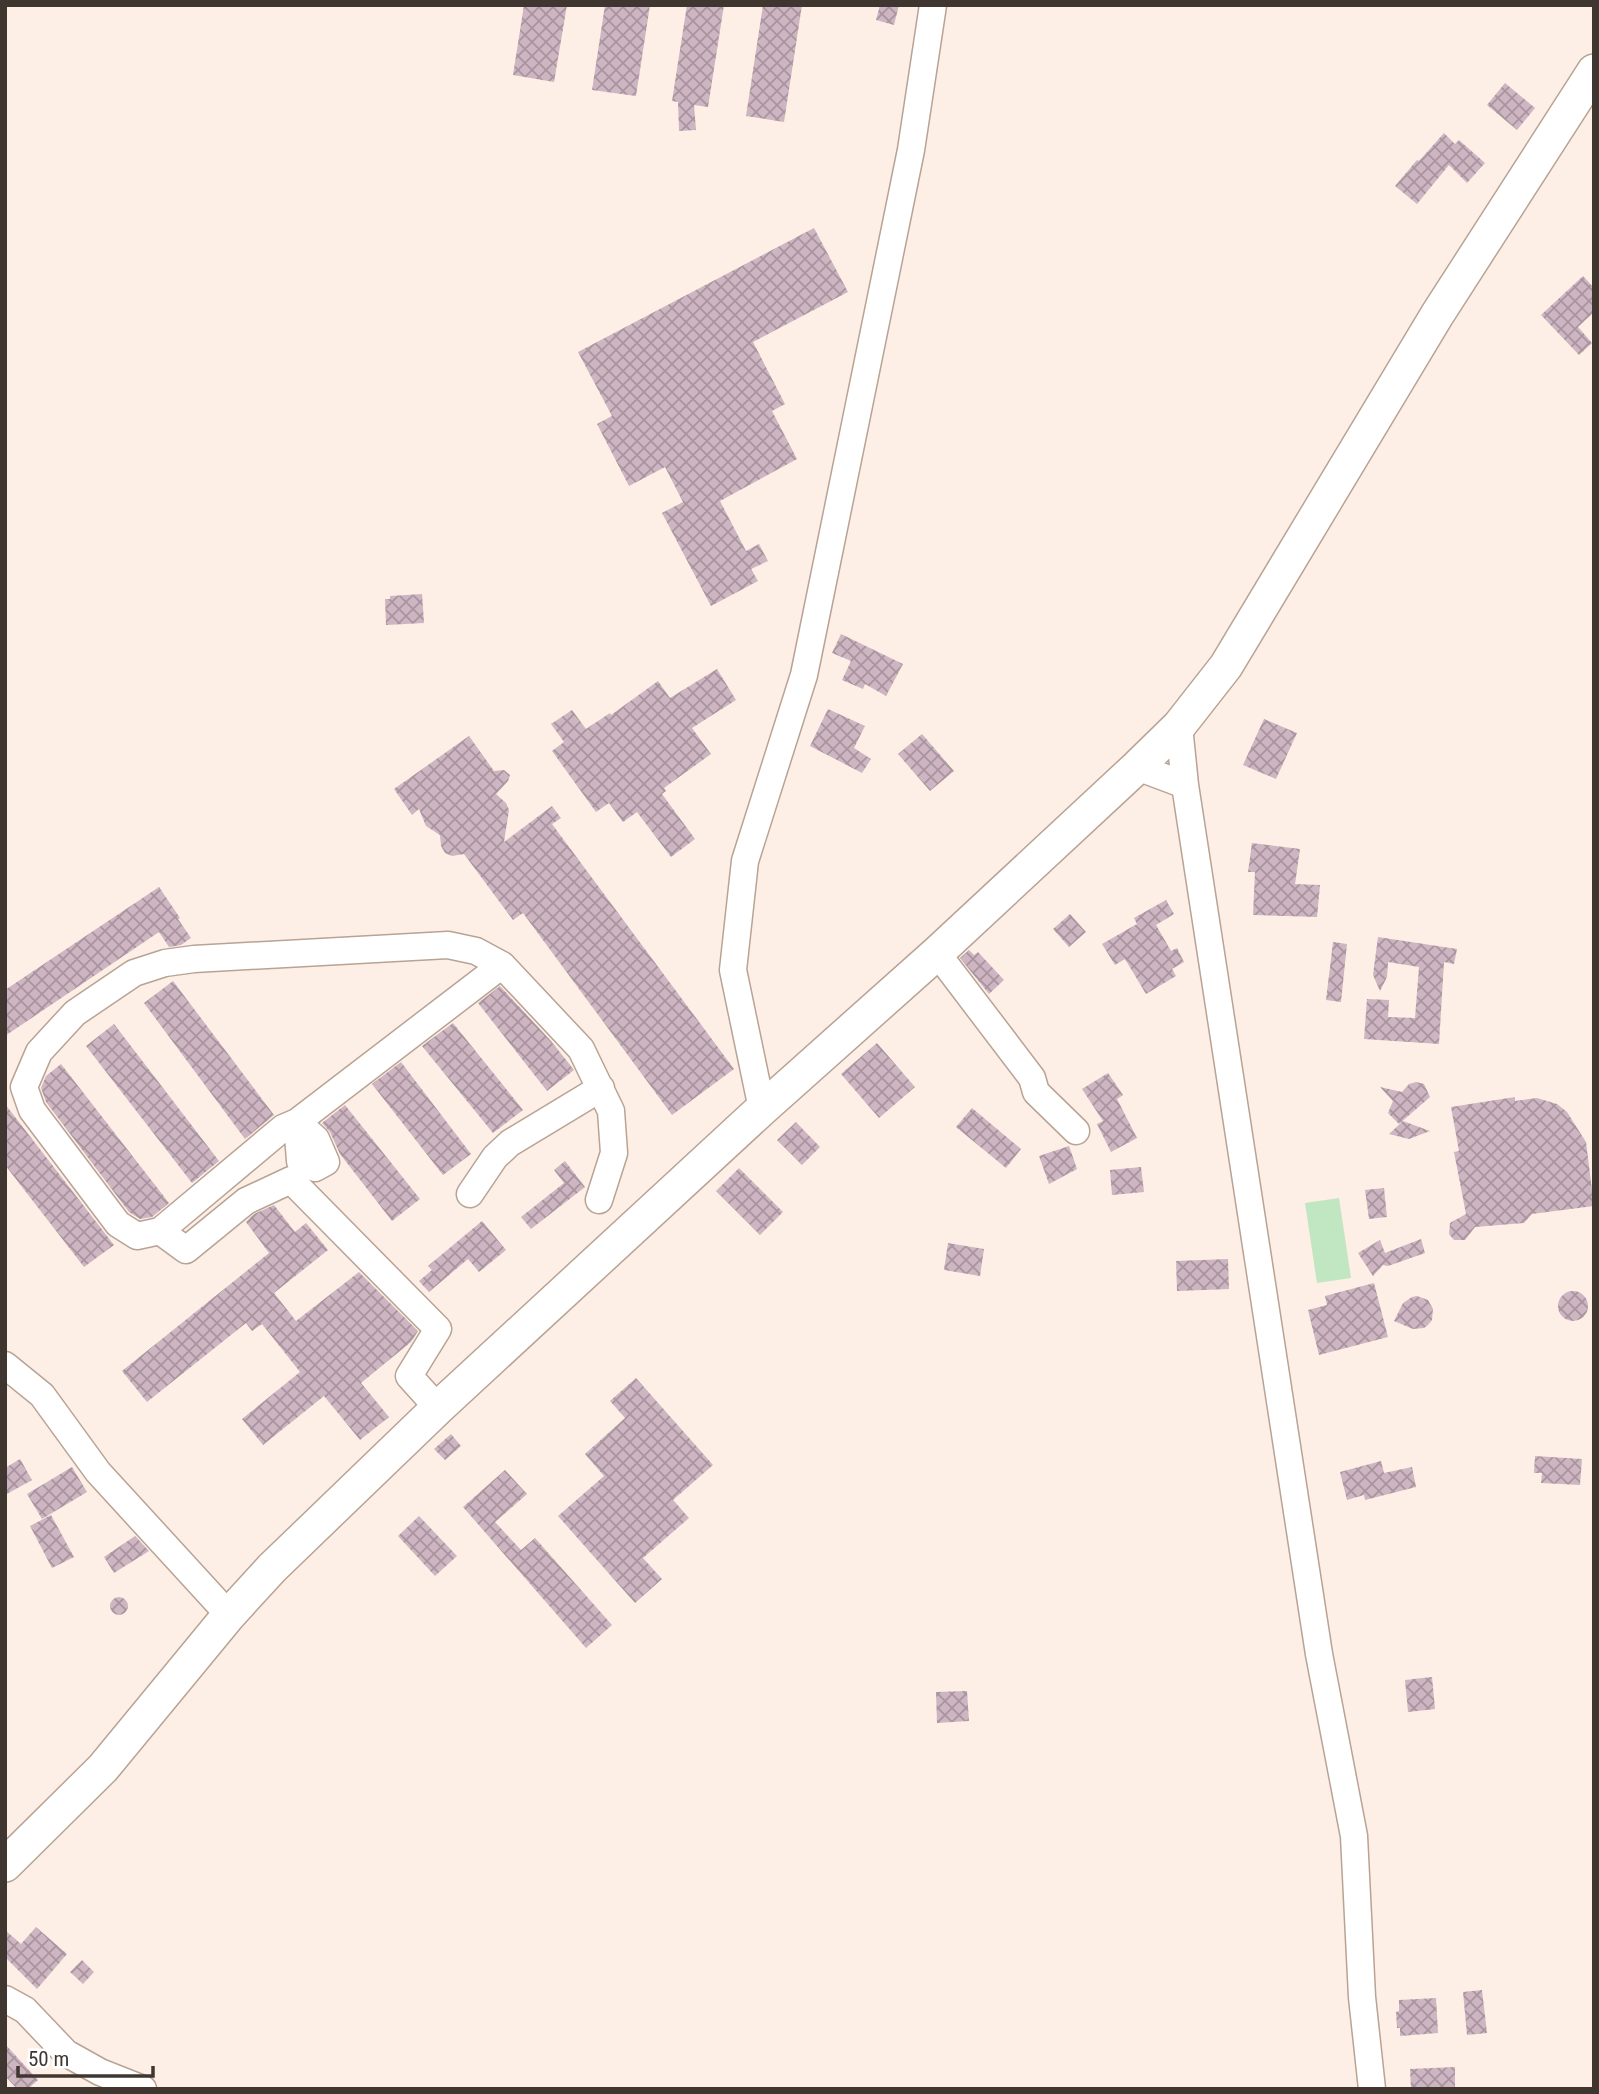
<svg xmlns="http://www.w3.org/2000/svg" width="1599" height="2094" viewBox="0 0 1599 2094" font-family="'Roboto Condensed',sans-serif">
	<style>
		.grass { fill: #c0e6c2 }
		.building { fill: url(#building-cross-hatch) }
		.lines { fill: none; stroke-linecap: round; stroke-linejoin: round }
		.minor-casing { stroke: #b8a394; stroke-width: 29 }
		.major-casing { stroke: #b8a394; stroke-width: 36 }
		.minor { stroke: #fff; stroke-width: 26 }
		.major { stroke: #fff; stroke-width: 33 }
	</style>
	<defs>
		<pattern id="building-cross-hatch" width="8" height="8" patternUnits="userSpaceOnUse" patternTransform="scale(1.75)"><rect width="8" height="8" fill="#cdb5c2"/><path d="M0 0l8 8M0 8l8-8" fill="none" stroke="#a8949e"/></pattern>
	</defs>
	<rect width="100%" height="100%" fill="#fdefe5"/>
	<path class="grass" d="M 1339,1198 L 1351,1278 L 1317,1283 L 1305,1203 Z"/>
	<path class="building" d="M 524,5 L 567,5 L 554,82 L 513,75 Z
		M 605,5 L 650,5 L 636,96 L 592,90 Z
		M 687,5 L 724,5 L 708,107 L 694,105 L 696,130 L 679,131 L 678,102 L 672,101 Z
		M 763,5 L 802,5 L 784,122 L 746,116 Z
		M 880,5 L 899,5 L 894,25 L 876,20 Z
		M 1505,83 L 1535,108 L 1517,130 L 1487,105 Z
		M 1444,133 L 1455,144 L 1459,140 L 1485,163 L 1467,183 L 1449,165 L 1417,204 L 1395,186 L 1417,160 L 1419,161 Z
		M 814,228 L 848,292 L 753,342 L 785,404 L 772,411 L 797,459 L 720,501 L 746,551 L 759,544 L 768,561 L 751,569 L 758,581 L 711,606 L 662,513 L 683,502 L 665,467 L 629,486 L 597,424 L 612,416 L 578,352 Z
		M 1583,276 L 1594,288 L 1594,312 L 1578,327 L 1592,343 L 1579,355 L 1541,315 Z
		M 422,594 L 424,623 L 386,625 L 385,599 L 390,599 L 390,596 Z
		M 841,634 L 903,664 L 886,696 L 865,684 L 863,689 L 842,680 L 851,661 L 832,653 Z
		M 717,669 L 736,700 L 692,728 L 711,754 L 664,788 L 666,791 L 662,794 L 695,839 L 671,857 L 637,812 L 623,822 L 609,803 L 596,812 L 552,751 L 564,742 L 551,724 L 572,710 L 586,729 L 610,713 L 611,715 L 658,681 L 670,698 Z
		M 828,709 L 865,726 L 854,748 L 871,759 L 862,773 L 810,746 Z
		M 1264,719 L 1297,733 L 1276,779 L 1243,765 Z
		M 922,734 L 954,771 L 930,791 L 898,754 Z
		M 469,736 L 494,771 L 504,770 L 510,775 L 508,781 L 496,794 L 506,803 L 509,810 L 504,842 L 552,806 L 561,818 L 552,824 L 734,1069 L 672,1115 L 523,913 L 513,920 L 464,854 L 452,856 L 445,853 L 441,846 L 440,835 L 426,826 L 419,809 L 412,815 L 394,789 Z
		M 1252,843 L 1300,849 L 1295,884 L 1320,885 L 1317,917 L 1253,915 L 1255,872 L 1248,872 Z
		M 159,887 L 180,918 L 178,919 L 191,938 L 181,945 L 169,947 L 159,932 L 5,1036 L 5,990 Z
		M 1166,900 L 1174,914 L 1156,925 L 1171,951 L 1177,948 L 1184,962 L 1172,969 L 1176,976 L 1146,994 L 1125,959 L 1115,965 L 1102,944 L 1137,924 L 1134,918 Z
		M 1070,914 L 1086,932 L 1069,947 L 1053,929 Z
		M 1378,937 L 1457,949 L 1454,964 L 1444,962 L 1439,1044 L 1364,1039 L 1367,999 L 1389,1000 L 1388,1017 L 1415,1018 L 1419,967 L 1388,962 L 1387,977 L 1380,991 L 1373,975 Z
		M 1333,942 L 1347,944 L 1341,1002 L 1326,1000 Z
		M 969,950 L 974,955 L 978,952 L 1004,980 L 989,994 L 960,958 Z
		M 173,981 L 274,1115 L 245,1139 L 144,1003 Z
		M 500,986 L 551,1041 L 574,1070 L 547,1091 L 478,1003 Z
		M 453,1023 L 523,1110 L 493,1133 L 422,1046 Z
		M 114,1024 L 219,1161 L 192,1183 L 86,1046 Z
		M 877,1043 L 915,1087 L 879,1118 L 841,1074 Z
		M 401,1062 L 471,1154 L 443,1175 L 372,1084 Z
		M 61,1064 L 169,1203 L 152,1217 L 140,1219 L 129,1212 L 46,1102 L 41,1088 L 46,1076 Z
		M 1108,1073 L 1123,1095 L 1117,1099 L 1137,1138 L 1111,1152 L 1097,1124 L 1103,1121 L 1082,1089 Z
		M 1416,1082 L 1424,1084 L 1430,1097 L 1399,1124 L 1388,1113 L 1393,1101 L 1380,1087 L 1402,1092 L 1409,1084 Z
		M 1515,1097 L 1515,1101 L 1537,1098 L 1557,1104 L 1567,1112 L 1586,1142 L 1594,1206 L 1532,1214 L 1524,1223 L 1475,1227 L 1465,1240 L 1454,1240 L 1449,1234 L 1450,1223 L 1466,1214 L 1454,1152 L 1459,1151 L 1451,1107 Z
		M 5,1104 L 114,1245 L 84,1267 L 5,1165 Z
		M 345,1105 L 420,1199 L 392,1221 L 340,1154 L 330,1132 L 322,1123 Z
		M 972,1108 L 1021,1149 L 1006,1168 L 956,1127 Z
		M 1403,1121 L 1430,1131 L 1409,1139 L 1389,1134 Z
		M 796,1122 L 820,1147 L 802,1165 L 777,1140 Z
		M 1069,1146 L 1077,1169 L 1049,1184 L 1039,1156 Z
		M 565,1161 L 585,1187 L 531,1229 L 521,1217 L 564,1183 L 554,1170 Z
		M 1141,1167 L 1144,1192 L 1112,1195 L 1110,1170 Z
		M 739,1168 L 783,1212 L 760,1235 L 716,1191 Z
		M 1384,1188 L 1387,1217 L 1369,1219 L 1365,1190 Z
		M 274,1205 L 295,1232 L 306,1223 L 328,1250 L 274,1293 L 296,1321 L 359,1272 L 418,1331 L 411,1342 L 361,1383 L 389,1417 L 360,1440 L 324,1396 L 263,1445 L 242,1419 L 300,1372 L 262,1324 L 252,1331 L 246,1323 L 147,1402 L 122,1371 L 269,1253 L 246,1222 L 254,1214 Z
		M 482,1221 L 506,1250 L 479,1272 L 468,1259 L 429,1292 L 419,1281 L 432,1270 L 428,1266 Z
		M 1421,1239 L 1425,1253 L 1388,1266 L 1383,1265 L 1373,1276 L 1358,1253 L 1380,1240 L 1385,1253 Z
		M 948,1243 L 984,1249 L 980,1276 L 944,1270 Z
		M 1228,1259 L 1229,1289 L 1177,1291 L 1176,1261 Z
		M 1374,1283 L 1388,1337 L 1319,1355 L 1308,1310 L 1327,1305 L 1325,1296 Z
		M1558 1306a15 15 0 1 1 30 0a15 15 0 1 1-30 0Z
		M 1417,1296 L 1428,1300 L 1433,1309 L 1432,1320 L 1428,1325 L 1424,1328 L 1413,1329 L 1394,1321 L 1403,1303 L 1412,1297 Z
		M 636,1378 L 713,1465 L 673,1500 L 689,1518 L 643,1558 L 662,1579 L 635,1603 L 558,1516 L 604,1476 L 585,1454 L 625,1418 L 610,1401 Z
		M 451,1434 L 461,1446 L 445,1460 L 434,1449 Z
		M 1535,1456 L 1582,1459 L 1580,1485 L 1541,1483 L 1542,1473 L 1534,1473 Z
		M 20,1459 L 32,1480 L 5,1495 L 5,1468 Z
		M 1381,1461 L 1384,1473 L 1412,1467 L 1416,1487 L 1365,1500 L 1364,1495 L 1347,1500 L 1340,1472 Z
		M 72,1467 L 87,1492 L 42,1519 L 27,1494 Z
		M 505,1470 L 527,1494 L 495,1522 L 521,1550 L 535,1538 L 612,1625 L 586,1648 L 463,1507 Z
		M 51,1515 L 74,1557 L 52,1568 L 30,1526 Z
		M 419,1516 L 457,1556 L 435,1576 L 398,1536 Z
		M 135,1536 L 149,1551 L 114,1573 L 104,1557 Z
		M110 1606a9 9 0 1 1 18 0a9 9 0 1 1-18 0Z
		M 1432,1677 L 1435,1709 L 1408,1712 L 1405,1680 Z
		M 967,1691 L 969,1721 L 937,1723 L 936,1692 Z
		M 36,1927 L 67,1954 L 37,1989 L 5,1957 L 5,1930 L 21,1944 Z
		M 82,1960 L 94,1972 L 83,1984 L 70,1972 Z
		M 1482,1990 L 1487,2033 L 1467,2035 L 1463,1992 Z
		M 1436,1998 L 1438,2033 L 1400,2036 L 1400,2028 L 1397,2028 L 1396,2012 L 1399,2011 L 1399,2000 Z
		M 5,2044 L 38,2080 L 28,2089 L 17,2089 L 5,2076 Z
		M 1455,2067 L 1455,2089 L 1411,2089 L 1410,2069 Z"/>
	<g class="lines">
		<g class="minor-casing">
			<path id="minor" d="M 1179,726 L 1185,785 L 1319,1654 L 1354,1836 L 1362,1997 L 1372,2089
				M 1137,767 L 1185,785
				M 937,953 L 1032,1078 L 1036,1092 L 1076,1131
				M 502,965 L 476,951 L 448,945 L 194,959 L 165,963 L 134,973 L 75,1013 L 39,1052 L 24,1087 L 32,1110 L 118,1224 L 137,1236 L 160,1231 L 283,1128 L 297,1122 L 316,1139 L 326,1162 L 315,1168 L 300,1161 L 297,1122 L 502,965 L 581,1049 L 611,1111 L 614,1153 L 599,1200
				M 762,1109 L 733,970 L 745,861 L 804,675 L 911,150 L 933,5
				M 470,1194 L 495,1157 L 510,1143 L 601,1088
				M 160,1231 L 186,1250 L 246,1201 L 291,1180 L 438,1329 L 409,1376 L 438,1408
				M 5,1365 L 42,1395 L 98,1472 L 229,1615
				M 5,1999 L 25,2010 L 66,2053 L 100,2072 L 143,2089"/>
		</g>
		<g class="major-casing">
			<path id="major" d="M 5,1865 L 103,1768 L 229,1615 L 272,1568 L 438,1408 L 762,1109 L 937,953 L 1137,767 L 1179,726 L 1226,666 L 1437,315 L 1594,71"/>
		</g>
		<use href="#minor" class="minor"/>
		<use href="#major" class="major"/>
	</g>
	<rect width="1599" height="2094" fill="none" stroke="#3f3630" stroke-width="14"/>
	<path d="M18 2066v10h135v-10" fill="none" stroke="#3f3630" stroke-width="3.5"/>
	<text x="28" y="2066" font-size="21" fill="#3f3630" stroke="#ffffff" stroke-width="5" paint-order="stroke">50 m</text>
</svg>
